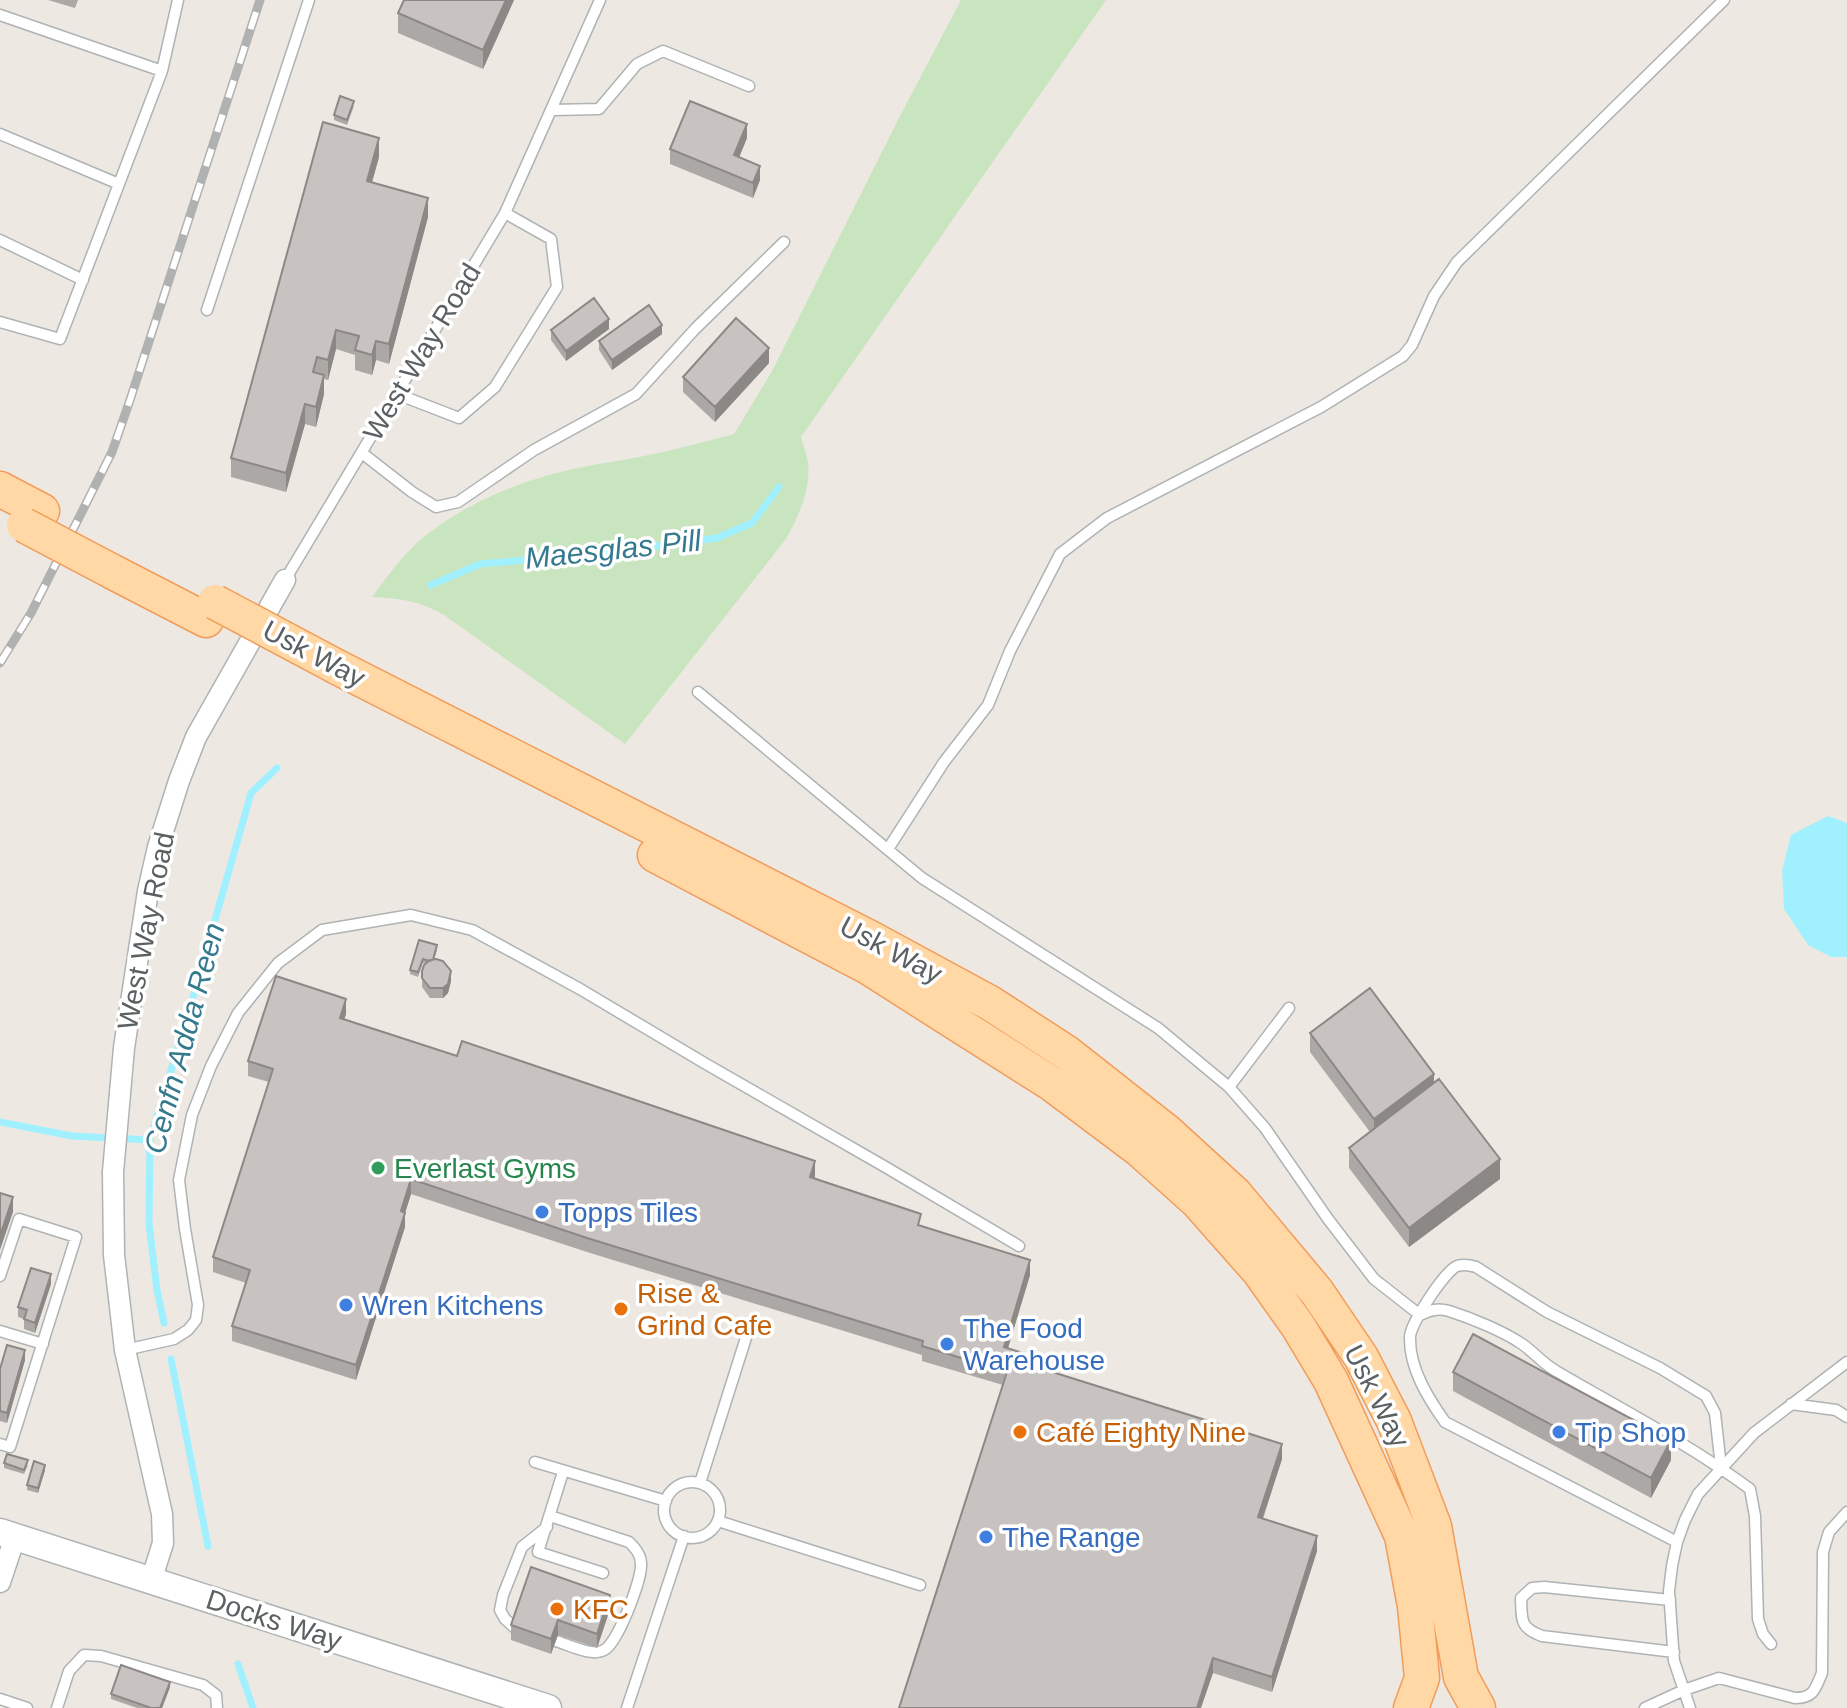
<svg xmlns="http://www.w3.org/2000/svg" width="1847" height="1708" viewBox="0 0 1847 1708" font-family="Helvetica,sans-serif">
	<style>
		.green { fill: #c9e5bf }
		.water { fill: #a1f0ff }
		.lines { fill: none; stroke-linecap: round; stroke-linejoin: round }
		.stream { stroke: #a1f0ff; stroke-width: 7 }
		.service-casing { stroke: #aeb3b5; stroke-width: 13 }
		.minor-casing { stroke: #aeb3b5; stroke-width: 23 }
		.tertiary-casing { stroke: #aeb3b5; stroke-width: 29 }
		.primary-casing { stroke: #f19c58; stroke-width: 37 }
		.service { stroke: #fff; stroke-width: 10 }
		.minor { stroke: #fff; stroke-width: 20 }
		.tertiary { stroke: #fff; stroke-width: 26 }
		.primary { stroke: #ffd8a6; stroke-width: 34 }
		.rail-casing { stroke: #b0b1b1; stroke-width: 9 }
		.rail { stroke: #fff; stroke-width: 6; stroke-dasharray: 18; stroke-linecap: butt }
		.primary-bridge-casing { stroke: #f19c58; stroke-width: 37; stroke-linecap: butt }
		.primary-bridge { stroke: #ffd8a6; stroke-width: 34 }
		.wall { fill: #aca8a5 }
		.shaded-wall { fill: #8c8886 }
		.building { fill: #c8c3c0; stroke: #8c8886; stroke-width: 2 }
		.leisure-dot { fill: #2e9e5b; stroke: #fff; stroke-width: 3 }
		.shop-dot { fill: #3f7fe0; stroke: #fff; stroke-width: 3 }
		.food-dot { fill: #e8710a; stroke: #fff; stroke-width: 3 }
		.labels { text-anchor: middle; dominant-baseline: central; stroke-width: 7; stroke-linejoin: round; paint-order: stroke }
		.street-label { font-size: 28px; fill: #5b6163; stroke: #fff }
		.leisure-label { font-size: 28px; fill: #27864d; stroke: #fff; text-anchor: start }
		.shop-label { font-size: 28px; fill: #366cbe; stroke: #fff; text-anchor: start }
		.food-label { font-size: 28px; fill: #c56008; stroke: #fff; text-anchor: start }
		.water-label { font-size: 30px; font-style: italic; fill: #34798e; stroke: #fff }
	</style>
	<rect width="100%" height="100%" fill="#eee8e2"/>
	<path class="green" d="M 961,0 L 1106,0 L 801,437 C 803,445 807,454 808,463 C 811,490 799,515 786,539 L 625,744 L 444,615 C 417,600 402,599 372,597 C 387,577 401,557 419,541 C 456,509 513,483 561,472 C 587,465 613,462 639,457 C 671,451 703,442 734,434 L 771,373 L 900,116 Z"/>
	<path class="water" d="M 1828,816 L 1847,823 L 1847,957 L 1831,957 L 1808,945 L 1784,909 L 1782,871 L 1791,835 Z"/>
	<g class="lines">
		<path class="stream" d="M 431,585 L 480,564 L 597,554 L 717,538 L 752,523 L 779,487
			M 0,1122 L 72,1136 L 150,1140
			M 164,1323 L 157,1290 L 149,1224 L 150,1140 L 196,987 L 251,793 L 277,768
			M 171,1359 L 208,1546
			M 238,1664 L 253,1708"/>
		<g class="service-casing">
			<path id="service" d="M 0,15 L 162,71 L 178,0
				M 552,110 L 599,109 L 637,64 L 663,51 L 749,86
				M 0,134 L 119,184
				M 0,240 L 83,280
				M 207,310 L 309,0
				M 0,322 L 60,339 L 162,71
				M 397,394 L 459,418 L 495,387 L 557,287 L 551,239 L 505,213
				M 362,453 L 412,492 L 436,507 L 458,502 L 534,450 L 636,394 L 695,329 L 784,242
				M 285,580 L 505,213 L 600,0
				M 698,692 L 922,878 L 1158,1028 L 1229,1087 L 1265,1128 L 1328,1219 L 1374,1279 L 1420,1315 C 1430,1310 1438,1308 1449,1311 C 1471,1318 1503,1331 1522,1344 C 1534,1352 1543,1364 1556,1371 C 1621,1409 1689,1444 1750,1489 L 1755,1516 L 1758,1619 L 1763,1634 L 1771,1644
				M 888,849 L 944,762 L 988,705 L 1010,651 L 1060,554 L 1107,518 L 1321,407 L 1403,356 L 1412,345 L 1434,296 L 1457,262 L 1724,0
				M 1229,1087 L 1289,1008
				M 0,1276 L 19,1219 L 76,1237 L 10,1447 L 0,1444
				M 0,1331 L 43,1344
				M 125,1350 L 174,1339 L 188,1330 L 196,1320 L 198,1305 L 185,1229 L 179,1180 L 192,1115 L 211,1066 L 238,1013 L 278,963 L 322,930 L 411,915 L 472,930 L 580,989 L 706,1064 L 882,1165 L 1019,1246
				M 1791,1404 L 1836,1410 L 1847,1417
				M 535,1462 L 666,1501
				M 563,1472 L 538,1552 L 603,1573
				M664 1510a28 28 0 1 1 56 0a28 28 0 1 1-56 0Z
				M 700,1483 L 750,1325
				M 550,1516 L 629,1542 C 636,1549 641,1555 641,1564 C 642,1579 618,1643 604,1650 C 592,1657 569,1645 556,1641
				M 718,1521 L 920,1585
				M 1677,1542 L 1445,1422 C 1428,1398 1409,1368 1410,1337 C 1410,1324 1445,1271 1457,1266 C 1463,1264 1470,1265 1476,1267 L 1547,1312 L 1660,1368 L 1706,1396 L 1715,1413 L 1721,1467
				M 1670,1600 L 1544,1587 L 1532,1588 L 1521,1598 C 1522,1620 1519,1627 1542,1636 L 1674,1652
				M 515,1628 L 505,1619 L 500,1610 L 503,1595 L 522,1547 L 547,1527
				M 0,1699 L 27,1708
				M 57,1708 L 69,1671 L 84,1655 L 101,1656 L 203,1685 L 216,1695 L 217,1708
				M 627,1708 L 684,1536
				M 1645,1708 L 1684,1690 L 1719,1678 L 1795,1698 C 1814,1698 1815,1689 1822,1673 L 1823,1552 L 1829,1532 L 1847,1512
				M 1690,1708 L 1674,1661 L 1669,1591 L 1672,1566 L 1677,1542 L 1685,1520 L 1698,1494 L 1754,1433 L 1847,1362"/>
		</g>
		<g class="minor-casing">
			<path id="minor" d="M 151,1581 L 163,1543 L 162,1514 L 125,1350 L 114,1255 L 113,1172 L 124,1048 L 148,891 L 158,847 L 179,781 L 196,737 L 209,714 L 285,580
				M 0,1582 L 15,1537"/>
		</g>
		<g class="tertiary-casing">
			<path id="tertiary" d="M 0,1532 L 548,1708"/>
		</g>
		<g class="primary-casing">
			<path id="primary" d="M 0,489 L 42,511
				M 115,573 L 206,620
				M 337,667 L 872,939 L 990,1003 L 1067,1053 L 1166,1131 L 1235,1194 L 1317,1292 L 1361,1357 L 1394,1421 L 1434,1526 L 1461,1677 L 1478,1708
				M 655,855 L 868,967 L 1052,1084 L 1140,1150 L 1197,1201 L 1259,1271 L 1298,1326 L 1331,1381 L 1402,1536 L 1415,1606 L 1422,1678 L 1411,1708"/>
		</g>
		<use href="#service" class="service"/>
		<use href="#minor" class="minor"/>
		<use href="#tertiary" class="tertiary"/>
		<use href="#primary" class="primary"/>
		<g class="rail-casing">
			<path id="rail" d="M 0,663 L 31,613 L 112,452 L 130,400 L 260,0"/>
		</g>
		<use href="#rail" class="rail"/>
		<g class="primary-bridge-casing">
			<path id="primary-bridge" d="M 24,525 L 115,573
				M 215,602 L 337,667"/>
		</g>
		<use href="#primary-bridge" class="primary-bridge"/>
	</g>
	<path class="wall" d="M 48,0 L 78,0 L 75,8 Z
		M 404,0 L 514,0 L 483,69 L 398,33 L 398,13 Z
		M 354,106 L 347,125 L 334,120 L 334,115 Z
		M 747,138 L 739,157 L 760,180 L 753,198 L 670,164 L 670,149 Z
		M 379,157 L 372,182 L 428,217 L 389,364 L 376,360 L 372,375 L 355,370 L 355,355 L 336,349 L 328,380 L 324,379 L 324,394 L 316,427 L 305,424 L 286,492 L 231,477 L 231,458 Z
		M 609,329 L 566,361 L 551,340 L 551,330 Z
		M 662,334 L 612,370 L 599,350 L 599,341 Z
		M 769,363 L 715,422 L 683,392 L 683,377 Z
		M 419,940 L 437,950 L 434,959 L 451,981 L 448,993 L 443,998 L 430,998 L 422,987 L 422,971 L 425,964 L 423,963 L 418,977 L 410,974 L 410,970 Z
		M 346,1014 L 344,1019 L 815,1175 L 815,1178 L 1030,1275 L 1008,1348 L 1032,1366 L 1282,1459 L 1263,1519 L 1317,1551 L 1272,1692 L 1213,1673 L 1003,1385 L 922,1361 L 922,1355 L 587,1252 L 411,1194 L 405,1213 L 405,1227 L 356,1380 L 232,1341 L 232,1326 L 246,1283 L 213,1272 L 213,1257 L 269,1082 L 248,1076 L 248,1061 Z
		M 1310,1033 L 1434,1083 L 1500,1179 L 1409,1247 L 1349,1168 L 1349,1148 L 1370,1132 L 1310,1052 Z
		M 51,1284 L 35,1333 L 24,1329 L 24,1319 L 18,1317 L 18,1307 Z
		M 25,1360 L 7,1423 L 0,1421 L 0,1369 Z
		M 1453,1372 L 1671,1460 L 1651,1498 L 1453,1391 Z
		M 4,1463 L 28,1465 L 24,1474 L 4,1468 Z
		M 45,1470 L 38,1493 L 27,1490 L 27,1485 Z
		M 610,1609 L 597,1648 L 558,1635 L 551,1654 L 511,1640 L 511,1625 Z
		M 170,1687 L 162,1708 L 137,1708 L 111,1699 L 111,1694 Z"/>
	<path class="shaded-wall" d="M 506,0 L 514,0 L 483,69 L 483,50 Z
		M 747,124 L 747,138 L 734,170 L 734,155 Z
		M 379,138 L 379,157 L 367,200 L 367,181 Z
		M 760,166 L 760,180 L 753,198 L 753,183 Z
		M 428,198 L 428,217 L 389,364 L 389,344 Z
		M 609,319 L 609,329 L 566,361 L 566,351 Z
		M 662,325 L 662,334 L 612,370 L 612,360 Z
		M 336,330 L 336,349 L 328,380 L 328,360 Z
		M 376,341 L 376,360 L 372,375 L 372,355 Z
		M 769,348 L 769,363 L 715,422 L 715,407 Z
		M 324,375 L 324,394 L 316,427 L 316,407 Z
		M 305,404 L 305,424 L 286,492 L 286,473 Z
		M 451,971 L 451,981 L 448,993 L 443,998 L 443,988 Z
		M 346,999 L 346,1014 L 340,1033 L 340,1018 Z
		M 1434,1074 L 1434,1093 L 1374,1138 L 1374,1119 Z
		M 1500,1159 L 1500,1179 L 1409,1247 L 1409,1228 Z
		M 815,1161 L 815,1175 L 810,1191 L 810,1177 Z
		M 411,1179 L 411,1194 L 405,1213 L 405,1227 L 356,1380 L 356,1365 L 401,1211 Z
		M 13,1197 L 13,1212 L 0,1250 L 0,1236 Z
		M 1030,1260 L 1030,1275 L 1004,1361 L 1004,1347 Z
		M 51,1274 L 51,1284 L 35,1333 L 35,1323 Z
		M 25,1350 L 25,1360 L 7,1423 L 7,1413 Z
		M 1671,1440 L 1671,1460 L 1651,1498 L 1651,1478 Z
		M 1282,1444 L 1282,1459 L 1258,1532 L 1258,1517 Z
		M 45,1465 L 45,1470 L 38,1493 L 38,1488 Z
		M 1317,1536 L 1317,1551 L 1272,1692 L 1272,1677 Z
		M 610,1595 L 610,1609 L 597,1648 L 597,1634 Z
		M 558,1620 L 558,1635 L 551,1654 L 551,1639 Z
		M 1213,1658 L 1213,1673 L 1201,1708 L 1197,1708 Z
		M 170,1682 L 170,1687 L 162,1708 L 160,1708 Z"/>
	<path class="building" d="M 404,0 L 506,0 L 483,50 L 398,13 Z
		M 340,96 L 354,101 L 347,120 L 334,115 Z
		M 690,101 L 747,124 L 734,155 L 760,166 L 753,183 L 670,149 Z
		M 323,122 L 379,138 L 367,181 L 428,198 L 389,344 L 376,341 L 372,355 L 355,350 L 359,336 L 336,330 L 328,360 L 317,357 L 313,372 L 324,375 L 316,407 L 305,404 L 286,473 L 231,458 Z
		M 594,298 L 609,319 L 566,351 L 551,330 Z
		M 649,305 L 662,325 L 612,360 L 599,341 Z
		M 736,318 L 769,348 L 715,407 L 683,377 Z
		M 419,940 L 437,945 L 433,960 L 429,961 L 423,959 L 418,972 L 410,970 Z
		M 436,959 L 443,961 L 451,971 L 448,984 L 443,988 L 430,988 L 422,978 L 422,971 L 424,965 L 430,960 Z
		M 276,976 L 346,999 L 340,1018 L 457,1056 L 462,1041 L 815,1161 L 810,1177 L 921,1214 L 918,1225 L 1030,1260 L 1004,1347 L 1032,1356 L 1030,1365 L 1282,1444 L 1258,1517 L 1317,1536 L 1272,1677 L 1213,1658 L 1197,1708 L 899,1708 L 1007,1372 L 922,1346 L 923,1341 L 587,1238 L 411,1179 L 401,1211 L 405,1213 L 356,1365 L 232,1326 L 250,1270 L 213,1257 L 273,1069 L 248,1061 Z
		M 1370,988 L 1434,1074 L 1374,1119 L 1310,1033 Z
		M 1439,1079 L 1500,1159 L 1409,1228 L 1349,1148 Z
		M 0,1193 L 13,1197 L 0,1236 Z
		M 31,1268 L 51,1274 L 35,1323 L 24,1319 L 27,1310 L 18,1307 Z
		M 1473,1334 L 1671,1440 L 1651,1478 L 1453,1372 Z
		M 7,1345 L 25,1350 L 7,1413 L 0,1411 L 0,1369 Z
		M 7,1454 L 28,1460 L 24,1470 L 4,1463 Z
		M 34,1461 L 45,1465 L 38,1488 L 27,1485 Z
		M 531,1567 L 610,1595 L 597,1634 L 558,1620 L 551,1639 L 511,1625 Z
		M 121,1665 L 170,1682 L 160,1708 L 151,1708 L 111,1694 Z"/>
	<circle class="leisure-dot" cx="378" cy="1168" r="8"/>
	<g class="shop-dot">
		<circle cx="542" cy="1212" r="8"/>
		<circle cx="346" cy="1305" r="8"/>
		<circle cx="947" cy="1344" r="8"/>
		<circle cx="1559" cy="1432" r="8"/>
		<circle cx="986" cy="1537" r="8"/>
	</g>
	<g class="food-dot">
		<circle cx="621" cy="1309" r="8"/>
		<circle cx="1020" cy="1432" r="8"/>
		<circle cx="557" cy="1609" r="8"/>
	</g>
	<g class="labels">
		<g class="street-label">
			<text transform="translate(422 352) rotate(-59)">West Way Road</text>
			<text transform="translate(314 654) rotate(28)">Usk Way</text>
			<text transform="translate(146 931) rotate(-79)">West Way Road</text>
			<text transform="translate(891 950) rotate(28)">Usk Way</text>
			<text transform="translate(1377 1396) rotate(63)">Usk Way</text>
			<text transform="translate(274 1620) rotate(18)">Docks Way</text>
		</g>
		<g class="leisure-label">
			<text x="394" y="1168">Everlast Gyms</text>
		</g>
		<g class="shop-label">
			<text x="558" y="1212">Topps Tiles</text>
			<text x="362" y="1305">Wren Kitchens</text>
			<text x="963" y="1328">The Food<tspan x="963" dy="32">Warehouse</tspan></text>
			<text x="1575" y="1432">Tip Shop</text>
			<text x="1002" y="1537">The Range</text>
		</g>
		<g class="food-label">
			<text x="637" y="1293">Rise &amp;<tspan x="637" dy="32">Grind Cafe</tspan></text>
			<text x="1036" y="1432">Café Eighty Nine</text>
			<text x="573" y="1609">KFC</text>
		</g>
		<g class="water-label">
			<text transform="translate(613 549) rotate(-6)">Maesglas Pill</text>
			<text transform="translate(184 1038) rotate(-75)">Cenfn Adda Reen</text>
		</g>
	</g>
</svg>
